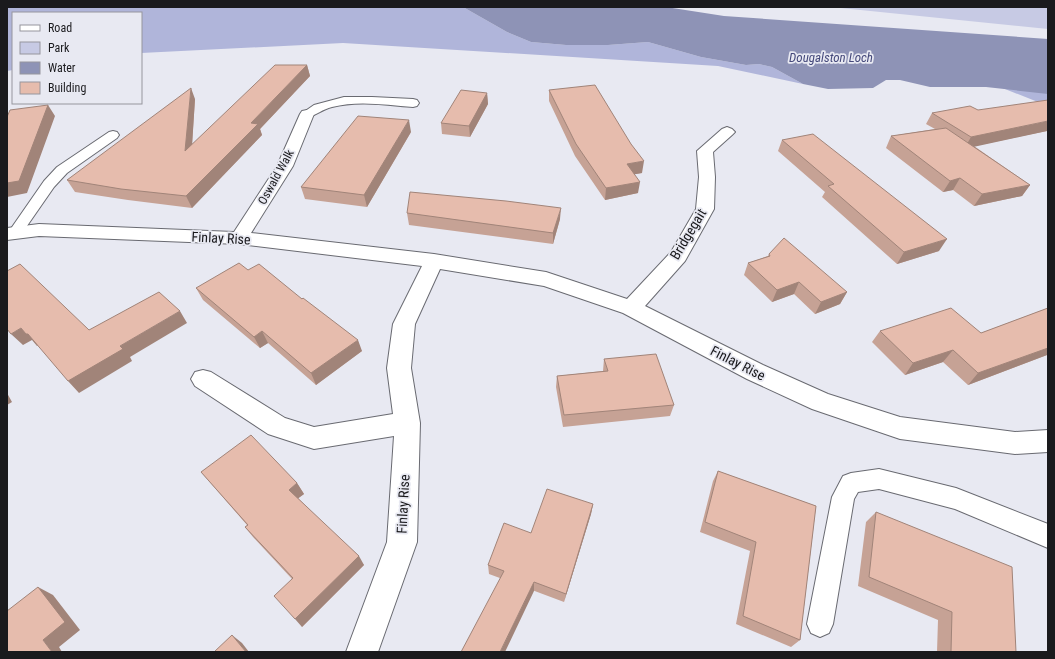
<svg xmlns="http://www.w3.org/2000/svg" width="1055" height="659" viewBox="0 0 1055 659" font-family="'Roboto Condensed',sans-serif">
	<style>
		.green { fill: #c7cae4 }
		.forest { fill: #b0b5da }
		.water { fill: #8e93b6 }
		.lines { fill: none; stroke-linecap: round; stroke-linejoin: round }
		.lane-casing { stroke: #696a71; stroke-width: 2 }
		.street-casing { stroke: #696a71; stroke-width: 2 }
		.lane { fill: #fff; fill-rule: evenodd }
		.street { fill: #fff; fill-rule: evenodd }
		.wall { fill: #c6a295 }
		.shaded-wall { fill: #a18479 }
		.building { fill: #e6bcad; stroke: #a18479 }
		.labels { text-anchor: middle; dominant-baseline: central; stroke-width: 3.5; stroke-linejoin: round; paint-order: stroke }
		.far-street-label { font-size: 12px; fill: #1a1a1d; stroke: #e8e9f2 }
		.far-water-label { font-size: 13px; font-style: italic; fill: #44487a; stroke: #e8e9f2 }
		.street-label { font-size: 14px; fill: #1a1a1d; stroke: #e8e9f2 }
	</style>
	<rect width="100%" height="100%" fill="#e8e9f2"/>
	<path class="green" d="M 831,7 L 1048,7 L 1048,29 Z"/>
	<path class="forest" d="M 7,7 L 463,7 L 507,32 L 531,42 L 566,45 L 608,45 L 648,42 L 701,57 L 746,65 L 759,64 L 772,67 L 803,84 L 718,66 L 343,43 L 141,53 L 141,13 L 13,13 L 13,70 L 7,71 Z
		M 1048,85 L 1048,106 L 1000,87 Z"/>
	<path class="water" d="M 463,7 L 666,7 L 724,16 L 1048,39 L 1048,94 L 986,87 L 930,87 L 900,80 L 886,80 L 873,88 L 828,89 L 803,84 L 772,67 L 759,64 L 746,65 L 701,57 L 648,42 L 608,45 L 566,45 L 531,42 L 507,32 Z"/>
	<g class="lines">
		<g class="lane-casing">
			<path id="lane" d="M 344,97 L 372,97 L 413,99 L 417,100 L 419,103 L 417,106 L 413,107 C 387,105 358,100 332,107 C 323,109 316,115 307,118 L 303,117 L 301,114 L 314,105 Z
				M 113,131 L 117,132 L 119,135 L 117,138 L 67,173 L 54,187 L 20,236 L 15,238 L 10,236 L 7,233 L 10,230 L 44,181 L 57,167 L 109,132 Z
				M 879,469 L 956,488 L 1048,524 L 1048,548 L 955,509 L 879,489 L 858,492 L 854,499 L 833,624 L 829,633 L 820,637 L 811,633 L 807,624 L 832,497 L 843,476 L 851,473 Z"/>
		</g>
		<g class="street-casing">
			<path id="street" d="M 307,110 L 312,111 L 314,114 L 293,166 L 251,233 L 434,254 L 546,272 L 627,299 L 671,252 L 696,209 L 699,177 L 697,151 L 722,129 L 727,127 L 732,129 L 735,132 L 732,135 L 713,152 L 715,177 L 714,209 L 685,261 L 645,306 L 763,365 L 828,394 L 900,417 L 1015,432 L 1048,430 L 1048,452 L 1015,454 L 900,439 L 812,409 L 747,379 L 623,313 L 544,286 L 440,269 L 415,324 L 411,368 L 420,423 L 417,542 L 378,652 L 346,652 L 387,542 L 394,436 L 314,449 L 268,434 L 195,386 L 191,379 L 195,372 L 203,370 L 211,372 L 285,418 L 314,427 L 393,414 L 387,368 L 393,324 L 422,266 L 239,244 L 39,236 L 7,240 L 7,228 L 39,224 L 234,232 L 277,166 L 300,114 L 302,111 Z"/>
		</g>
		<use href="#lane" class="lane"/>
		<use href="#street" class="street"/>
	</g>
	<path class="wall" d="M 307,65 L 310,76 L 260,129 L 262,135 L 192,208 L 128,200 L 75,192 L 67,180 L 195,99 L 192,144 Z
		M 549,90 L 642,173 L 634,174 L 638,193 L 605,200 L 575,156 L 549,101 Z
		M 487,93 L 488,104 L 470,137 L 442,134 L 441,123 Z
		M 978,110 L 1047,131 L 974,146 L 1030,185 L 1022,196 L 974,206 L 953,190 L 943,192 L 886,148 L 891,136 L 935,129 L 926,124 L 932,113 Z
		M 411,132 L 367,207 L 305,199 L 301,187 Z
		M 782,140 L 939,251 L 897,264 L 822,197 L 825,192 L 778,151 Z
		M 407,213 L 560,219 L 553,244 L 409,225 Z
		M 769,254 L 847,292 L 840,304 L 815,314 L 794,294 L 772,302 L 744,275 L 748,263 L 768,256 Z
		M 248,270 L 302,299 L 362,351 L 316,385 L 268,343 L 260,348 L 203,300 L 196,288 Z
		M 1048,308 L 1048,356 L 1047,355 L 968,385 L 943,362 L 905,375 L 872,342 L 880,331 L 981,333 Z
		M 604,359 L 674,405 L 670,416 L 563,427 L 556,387 L 557,376 L 603,371 Z
		M 718,471 L 816,506 L 800,640 L 791,647 L 736,624 L 750,551 L 700,532 L 713,481 Z
		M 201,472 L 297,483 L 304,494 L 298,498 L 364,565 L 302,627 L 292,579 L 253,537 L 245,527 L 247,525 Z
		M 593,504 L 591,514 L 564,602 L 489,574 L 488,565 L 531,533 Z
		M 876,512 L 1016,652 L 937,652 L 938,620 L 858,586 L 866,522 Z"/>
	<path class="shaded-wall" d="M 307,65 L 310,76 L 260,129 L 262,135 L 192,208 L 186,196 L 251,123 Z
		M 191,88 L 195,99 L 191,162 L 185,151 Z
		M 487,93 L 488,104 L 470,137 L 469,126 Z
		M 48,105 L 55,116 L 27,193 L 7,197 L 7,183 Z
		M 409,120 L 411,132 L 367,207 L 364,195 Z
		M 1048,121 L 1048,130 L 1047,131 L 964,149 L 971,137 Z
		M 644,161 L 642,173 L 625,176 L 627,164 Z
		M 960,178 L 953,190 L 943,192 L 950,181 Z
		M 640,182 L 638,193 L 605,200 L 606,188 Z
		M 1030,185 L 1022,196 L 974,206 L 982,194 Z
		M 561,208 L 560,219 L 553,244 L 553,233 Z
		M 947,239 L 939,251 L 897,264 L 904,252 Z
		M 799,282 L 794,294 L 772,302 L 777,290 Z
		M 847,292 L 840,304 L 815,314 L 821,302 Z
		M 180,311 L 187,323 L 130,357 L 132,361 L 79,393 L 68,381 L 120,346 Z
		M 21,328 L 28,334 L 39,345 L 37,346 L 32,340 L 23,345 L 11,334 Z
		M 262,331 L 268,343 L 260,348 L 254,337 Z
		M 358,340 L 362,351 L 316,385 L 311,373 Z
		M 1048,348 L 1048,355 L 1047,355 L 968,385 L 978,373 Z
		M 953,350 L 943,362 L 905,375 L 913,363 Z
		M 7,393 L 12,402 L 7,405 Z
		M 297,483 L 304,494 L 296,500 L 289,490 Z
		M 593,504 L 591,514 L 564,602 L 566,594 Z
		M 359,556 L 364,565 L 302,627 L 295,619 Z
		M 534,582 L 534,591 L 505,652 L 500,652 Z
		M 38,587 L 53,595 L 80,630 L 59,647 L 62,652 L 52,652 L 43,640 Z
		M 232,635 L 242,643 L 249,652 L 246,652 Z"/>
	<path class="building" d="M 275,65 L 307,65 L 251,123 L 258,124 L 186,196 L 121,189 L 67,180 L 191,88 L 185,151 Z
		M 595,85 L 631,144 L 644,161 L 627,164 L 640,182 L 606,188 L 576,144 L 549,90 Z
		M 461,90 L 487,93 L 469,126 L 441,123 Z
		M 1048,100 L 1048,121 L 971,137 L 932,113 L 970,106 L 978,110 Z
		M 48,105 L 19,181 L 7,183 L 7,117 L 10,110 Z
		M 358,116 L 409,120 L 364,195 L 301,187 Z
		M 946,128 L 1030,185 L 982,194 L 960,178 L 950,181 L 891,136 Z
		M 813,134 L 947,239 L 904,252 L 828,186 L 834,184 L 782,140 Z
		M 410,192 L 506,201 L 561,208 L 553,233 L 407,213 Z
		M 784,238 L 847,292 L 821,302 L 799,282 L 777,290 L 748,263 L 770,256 L 769,254 Z
		M 239,263 L 248,270 L 259,264 L 302,299 L 303,298 L 358,340 L 311,373 L 262,331 L 254,337 L 196,288 Z
		M 20,264 L 89,330 L 159,292 L 180,311 L 120,346 L 123,349 L 68,381 L 28,334 L 26,334 L 21,328 L 11,334 L 7,329 L 7,271 Z
		M 951,308 L 981,333 L 1048,308 L 1048,348 L 978,373 L 953,350 L 913,363 L 880,331 Z
		M 656,354 L 674,405 L 564,415 L 557,376 L 608,371 L 604,359 Z
		M 251,435 L 297,483 L 289,490 L 359,556 L 295,619 L 274,596 L 293,578 L 245,527 L 248,525 L 201,472 Z
		M 718,471 L 816,506 L 800,640 L 743,616 L 756,542 L 705,522 Z
		M 547,489 L 593,504 L 566,594 L 534,582 L 500,652 L 461,652 L 504,571 L 488,565 L 504,523 L 531,533 Z
		M 876,512 L 1012,567 L 1016,652 L 951,652 L 952,612 L 869,577 Z
		M 38,587 L 65,622 L 43,640 L 52,652 L 7,652 L 7,611 Z
		M 232,635 L 246,652 L 214,652 Z"/>
	<g class="labels">
		<g class="far-street-label">
			<text transform="translate(276 177) rotate(-61)">Oswald Walk</text>
		</g>
		<g class="far-water-label">
			<text x="831" y="57">Dougalston Loch</text>
		</g>
		<g class="street-label">
			<text transform="translate(688 234) rotate(-59)">Bridgegait</text>
			<text transform="translate(221 238) rotate(3)">Finlay Rise</text>
			<text transform="translate(738 363) rotate(27)">Finlay Rise</text>
			<text transform="translate(403 504) rotate(-87)">Finlay Rise</text>
		</g>
	</g>
	<rect width="1055" height="659" fill="none" stroke="#1a1a1d" stroke-width="16"/>
	<rect x="12" y="12" width="130" height="92" fill="#e8e9f2" stroke="#96969d"/>
	<rect x="20" y="25" width="20" height="6" fill="#ffffff" stroke="#96969d"/>
	<text x="48" y="32" font-size="12" fill="#1a1a1d">Road</text>
	<rect x="20" y="42" width="20" height="12" fill="#c7cae4" stroke="#96969d"/>
	<text x="48" y="52" font-size="12" fill="#1a1a1d">Park</text>
	<rect x="20" y="62" width="20" height="12" fill="#8e93b6" stroke="#96969d"/>
	<text x="48" y="72" font-size="12" fill="#1a1a1d">Water</text>
	<rect x="20" y="82" width="20" height="12" fill="#e6bcad" stroke="#96969d"/>
	<text x="48" y="92" font-size="12" fill="#1a1a1d">Building</text>
</svg>
